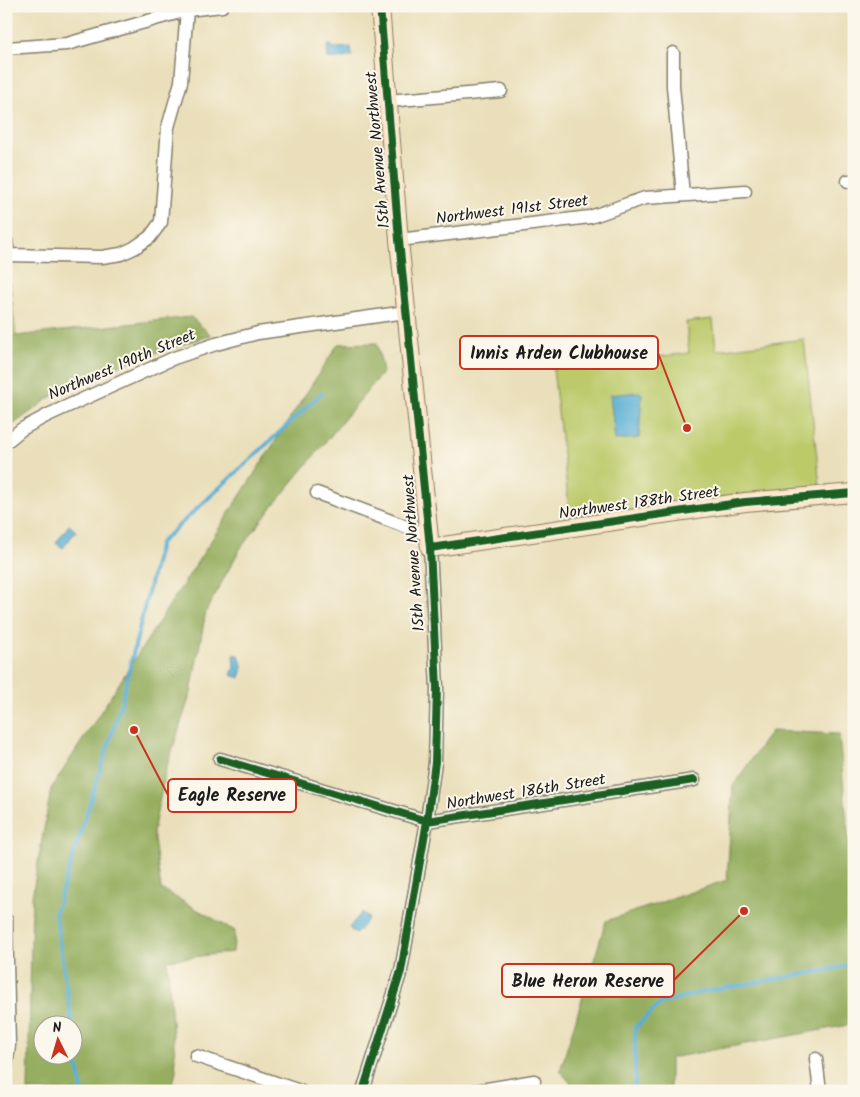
<svg xmlns="http://www.w3.org/2000/svg" width="860" height="1097" viewBox="0 0 860 1097" font-family="Kalam,sans-serif">
	<style>
		.green { fill: #bcca6b; stroke: #6c7344 }
		.forest { fill: #95ae5f; stroke: #58653e; fill-rule: evenodd }
		.water { fill: #56aed3; stroke: #396578 }
		.lines { fill: none; stroke-linecap: round; stroke-linejoin: round }
		.stream { stroke: #56aed3; stroke-width: 4 }
		.street-casing { stroke: #837e6b; stroke-width: 15 }
		.secondary-casing { stroke: #837e6b; stroke-width: 20 }
		.street { stroke: #fff; stroke-width: 12 }
		.secondary { stroke: #fde5c5; stroke-width: 18 }
		.cycleway-casing { stroke: #fbf7ec; stroke-width: 11 }
		.cycleway { stroke: #1b5e20; stroke-width: 8 }
		.labels { text-anchor: middle; dominant-baseline: central; stroke-width: 4; stroke-linejoin: round; paint-order: stroke }
		.street-label { font-size: 16px; fill: #1c1c1c; stroke: #fbf7ec }
		.leader { fill: none; stroke: #c8321e; stroke-width: 2 }
		.callout-dot { fill: #c8321e; stroke: #fbf7ec; stroke-width: 2 }
		.callout { fill: #fbf7ec; stroke: #c8321e; stroke-width: 2 }
		.callout-label { font-size: 18px; text-anchor: middle; font-weight: bold; fill: #1c1c1c }
	</style>
	<rect width="100%" height="100%" fill="#fbf7ec"/>
	<filter id="ink" filterUnits="userSpaceOnUse"><feTurbulence type="fractalNoise" baseFrequency=".02" numOctaves="2"/><feDisplacementMap in="SourceGraphic" scale="10" xChannelSelector="R" yChannelSelector="G"/><feConvolveMatrix kernelMatrix="1 2 1 2 8 2 1 2 1" color-interpolation-filters="sRGB"/></filter>
	<filter id="wash" filterUnits="userSpaceOnUse"><feTurbulence type="fractalNoise" baseFrequency=".0096" numOctaves="4" result="noise"/><feDisplacementMap in="SourceGraphic" scale="20" xChannelSelector="R" yChannelSelector="G"/><feGaussianBlur stdDeviation="1.12" result="paint"/><feColorMatrix in="noise" values="0 0 0 0 0 0 0 0 0 0 0 0 0 0 0 0 0 1.4 0 .05"/><feComposite in="paint" operator="in"/></filter>
	<g filter="url(#wash)">
		<rect width="100%" height="100%" fill="#eadfba"/>
		<path class="green" d="M 9,276 L 16,337 L 6,338 L 6,277 Z
			M 713,319 L 716,350 L 804,339 L 820,486 L 570,516 L 553,369 L 689,353 L 686,322 Z"/>
		<path class="forest" d="M 191,317 L 211,335 L 131,361 L 63,388 L 6,430 L 6,337 Z
			M 377,343 L 383,372 L 272,507 L 240,549 L 206,611 L 191,692 L 166,769 L 153,832 L 161,889 L 235,931 L 233,952 L 167,960 L 176,1071 L 171,1091 L 28,1091 L 32,897 L 51,789 L 338,344 ZM 42,1024 L 72,1024 L 72,1054 L 42,1054 Z
			M 771,731 L 839,734 L 854,902 L 854,1024 L 670,1058 L 670,1091 L 578,1091 L 560,1071 L 606,921 L 727,880 L 733,786 Z"/>
		<path class="water" d="M 330,44 L 334,48 L 351,47 L 352,56 L 339,59 L 328,58 L 327,47 Z
			M 640,392 L 642,394 L 639,438 L 615,440 L 610,395 Z
			M 69,525 L 76,531 L 63,548 L 56,543 Z
			M 233,655 L 239,655 L 243,668 L 240,678 L 231,675 L 234,668 Z
			M 362,912 L 369,918 L 356,934 L 349,928 Z"/>
		<g class="lines">
			<path class="stream" d="M 72,1024 L 55,913 L 120,708 L 160,543 L 322,393
				M 72,1028 L 82,1091
				M 635,1091 L 635,1028 L 661,1003 L 702,992 L 838,968 L 854,963"/>
		</g>
	</g>
	<g filter="url(#ink)">
		<g class="lines">
			<g class="street-casing">
				<path id="street" d="M 6,48 L 67,44 L 187,10 L 222,6
					M 673,53 L 673,86 L 683,195
					M 388,101 L 501,91
					M 848,181 L 854,181
					M 6,240 L 8,255 L 102,257 L 121,254 L 134,248 L 150,237 L 161,222 L 168,127 L 181,82 L 187,10
					M 399,240 L 590,217 L 645,198 L 745,191
					M 6,442 L 22,429 L 48,415 L 174,358 L 216,344 L 258,333 L 406,312
					M 317,493 L 428,535
					M 220,759 L 427,821 L 694,780
					M 6,920 L 9,1045 L 6,1067
					M 196,1056 L 300,1091
					M 816,1059 L 820,1091
					M 363,1091 L 401,971 L 427,821 L 435,762 L 437,688 L 430,548
					M 475,1091 L 534,1081"/>
			</g>
			<g class="secondary-casing">
				<path id="secondary" d="M 380,6 L 399,240 L 430,548 L 745,502 L 854,493"/>
			</g>
			<use href="#street" class="street"/>
			<use href="#secondary" class="secondary"/>
			<g class="cycleway-casing">
				<path id="cycleway" d="M 430,548 L 745,502 L 854,493
					M 220,759 L 427,821 L 694,780
					M 363,1091 L 401,971 L 427,821 L 435,762 L 437,688 L 430,548 L 399,240 L 380,6"/>
			</g>
			<use href="#cycleway" class="cycleway"/>
		</g>
	</g>
	<g class="labels">
		<g class="street-label">
			<text transform="translate(378 150) rotate(-95)">15th Avenue Northwest</text>
			<text transform="translate(512 210) rotate(-7)">Northwest 191st Street</text>
			<text transform="translate(122 365) rotate(-23)">Northwest 190th Street</text>
			<text transform="translate(639 503) rotate(-8)">Northwest 188th Street</text>
			<text transform="translate(414 553) rotate(-94)">15th Avenue Northwest</text>
			<text transform="translate(526 792) rotate(-9)">Northwest 186th Street</text>
		</g>
	</g>
	<path class="leader" d="M687 428L658 353M134 730L168 795M744 911L674 980"/>
	<g class="callout-dot">
		<circle cx="687" cy="428" r="5"/>
		<circle cx="134" cy="730" r="5"/>
		<circle cx="744" cy="911" r="5"/>
	</g>
	<g class="callout">
		<rect x="460" y="336" width="198" height="33" rx="5"/>
		<rect x="168" y="779" width="128" height="33" rx="5"/>
		<rect x="502" y="964" width="172" height="33" rx="5"/>
	</g>
	<g class="callout-label">
		<text x="559" y="359">Innis Arden Clubhouse</text>
		<text x="232" y="801">Eagle Reserve</text>
		<text x="588" y="987">Blue Heron Reserve</text>
	</g>
	<rect width="860" height="1097" fill="none" stroke="#fbf7ec" stroke-width="25"/>
	<g transform="translate(58 1040) rotate(355)"><circle r="24" fill="#fbf7ec" stroke="#a29f99"/>
	<path d="M0-4L9 19L0 12L-9 19Z" fill="#c8321e"/>
	<text y="-8" font-size="14" font-weight="bold" text-anchor="middle" fill="#1c1c1c">N</text>
	</g>
</svg>
